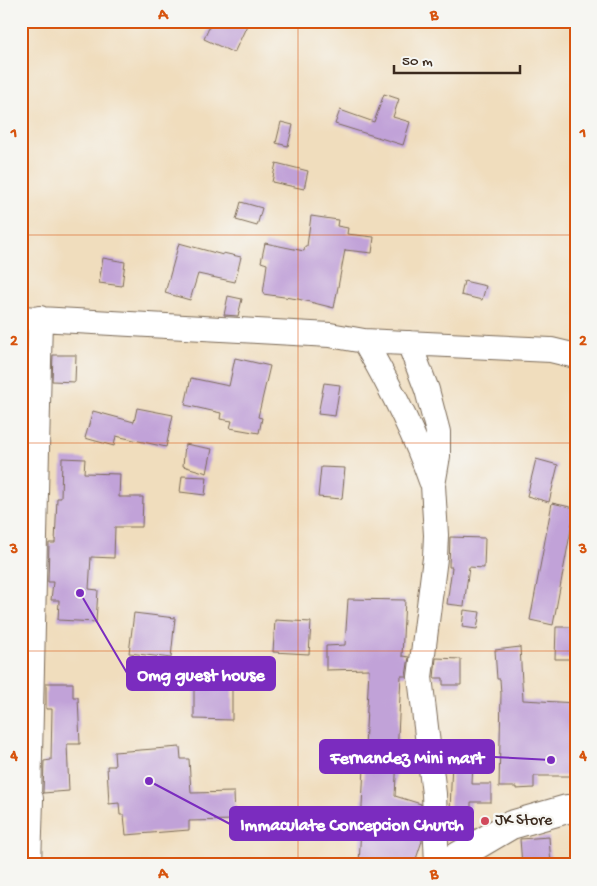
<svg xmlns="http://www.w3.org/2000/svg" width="597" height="886" viewBox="0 0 597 886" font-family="'Gochi Hand',sans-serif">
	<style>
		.building { fill: #c1a2d8 }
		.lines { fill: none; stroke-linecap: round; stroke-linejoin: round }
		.minor-casing { stroke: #7a6956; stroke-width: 26 }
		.major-casing { stroke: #7a6956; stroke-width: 30 }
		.minor { stroke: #fff; stroke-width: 24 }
		.major { stroke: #fff; stroke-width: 28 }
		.grid { fill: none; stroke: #d7540e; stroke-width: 1; stroke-opacity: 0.55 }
		.poi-dot { fill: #d1495b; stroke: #f6f6f2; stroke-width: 2 }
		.labels { text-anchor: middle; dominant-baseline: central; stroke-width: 5; stroke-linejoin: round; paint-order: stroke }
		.poi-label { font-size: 16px; fill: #3b2a1e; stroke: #f6f6f2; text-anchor: start }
		.leader { fill: none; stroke: #7b2cbf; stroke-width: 2 }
		.callout-dot { fill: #7b2cbf; stroke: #f6f6f2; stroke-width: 2 }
		.callout { fill: #7b2cbf; stroke: #7b2cbf; stroke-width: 2 }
		.callout-label { font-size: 18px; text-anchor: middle; font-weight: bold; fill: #fff }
		.neatline { fill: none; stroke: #d7540e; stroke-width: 2 }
		.grid-label { font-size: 16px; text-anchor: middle; font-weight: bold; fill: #d7540e }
	</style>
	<rect width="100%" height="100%" fill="#f6f6f2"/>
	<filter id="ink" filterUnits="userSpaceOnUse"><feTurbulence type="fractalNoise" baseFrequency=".02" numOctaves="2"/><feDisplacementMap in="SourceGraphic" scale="10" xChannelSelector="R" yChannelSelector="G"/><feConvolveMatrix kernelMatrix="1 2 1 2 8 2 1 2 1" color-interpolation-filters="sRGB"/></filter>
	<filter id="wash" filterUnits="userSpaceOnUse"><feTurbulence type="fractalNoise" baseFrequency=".0096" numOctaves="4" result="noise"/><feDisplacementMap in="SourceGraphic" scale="20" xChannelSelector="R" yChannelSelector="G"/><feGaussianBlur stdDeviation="1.12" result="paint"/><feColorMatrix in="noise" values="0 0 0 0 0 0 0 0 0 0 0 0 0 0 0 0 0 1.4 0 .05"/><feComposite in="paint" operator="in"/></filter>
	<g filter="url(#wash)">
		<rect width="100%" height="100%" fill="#f0ddbd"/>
		<g id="blocks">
			<path class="building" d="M 212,21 L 249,21 L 234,53 L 204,39 Z
				M 384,94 L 399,99 L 393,117 L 410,122 L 403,145 L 335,124 L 340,110 L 374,122 Z
				M 281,122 L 293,125 L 288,146 L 276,143 Z
				M 276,163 L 308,171 L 304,189 L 272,182 Z
				M 241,202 L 262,208 L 257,226 L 236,220 Z
				M 311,216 L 338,220 L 337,226 L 348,228 L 347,234 L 374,237 L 372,253 L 345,250 L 334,308 L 298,299 L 263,294 L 267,264 L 261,262 L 265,243 L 304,251 L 305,246 L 307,246 Z
				M 179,243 L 223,255 L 223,253 L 241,257 L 235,282 L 198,274 L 190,300 L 165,293 Z
				M 103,258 L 125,262 L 122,286 L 99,283 Z
				M 464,281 L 486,286 L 482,300 L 461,295 Z
				M 228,296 L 242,299 L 238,316 L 224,315 Z
				M 53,355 L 76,355 L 75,382 L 52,381 Z
				M 235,358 L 270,366 L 258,417 L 262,418 L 259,433 L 230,428 L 232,421 L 220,419 L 221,413 L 185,405 L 191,378 L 229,386 Z
				M 324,383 L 340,385 L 335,416 L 318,414 Z
				M 137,408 L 173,415 L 166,447 L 116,436 L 114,446 L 85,438 L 93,411 L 134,422 Z
				M 185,444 L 212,449 L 207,473 L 183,466 Z
				M 62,458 L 85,459 L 84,473 L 120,474 L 119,497 L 143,497 L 142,527 L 115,527 L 114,558 L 91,557 L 89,589 L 98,590 L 96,622 L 58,620 L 59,600 L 51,600 L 53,582 L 48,582 L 49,543 L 55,543 L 57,498 L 61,498 Z
				M 536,459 L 558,465 L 549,502 L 527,496 Z
				M 321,467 L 345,468 L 342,499 L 318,497 Z
				M 182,476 L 207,477 L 205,495 L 180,492 Z
				M 552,503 L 575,508 L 553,625 L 530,620 Z
				M 450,537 L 485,538 L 484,568 L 469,567 L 464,606 L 447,604 L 452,567 L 449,567 Z
				M 348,599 L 405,600 L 402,656 L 409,657 L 406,676 L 401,676 L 395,796 L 421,804 L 422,841 L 414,865 L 359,865 L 369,669 L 326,670 L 326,646 L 345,645 Z
				M 464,610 L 480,612 L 477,629 L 462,627 Z
				M 134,613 L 175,618 L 171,658 L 129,653 Z
				M 275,620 L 311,622 L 309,654 L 273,652 Z
				M 556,627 L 576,627 L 576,659 L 555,659 Z
				M 520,647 L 523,700 L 576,703 L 576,776 L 534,776 L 534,788 L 516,789 L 516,787 L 499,787 L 501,694 L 500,679 L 497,679 L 495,650 Z
				M 436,658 L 461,659 L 461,685 L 443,685 L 443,678 L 434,678 Z
				M 46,683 L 73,683 L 73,697 L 78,697 L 80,744 L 67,744 L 69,791 L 43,793 L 44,761 L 51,760 L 52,709 L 46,709 Z
				M 194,686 L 232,687 L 232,720 L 194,719 Z
				M 180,747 L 181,759 L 189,759 L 191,793 L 234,792 L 235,820 L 189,821 L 189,830 L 126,835 L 124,815 L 120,815 L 119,803 L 109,804 L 107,766 L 115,766 L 114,752 Z
				M 452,760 L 473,760 L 472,784 L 491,784 L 491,802 L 471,802 L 471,811 L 450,811 Z
				M 549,837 L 551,865 L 522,865 L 520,839 Z"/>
		</g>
	</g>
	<g filter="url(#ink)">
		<use href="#blocks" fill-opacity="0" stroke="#7a6956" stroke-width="1"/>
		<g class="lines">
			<g class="minor-casing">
				<path id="minor" d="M 21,318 L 330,335 L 364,341 L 551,350 L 576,356
					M 364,341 C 390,386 414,432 431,481
					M 409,343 L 427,390 L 438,432 L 438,456 L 433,485 L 436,535 L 435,558 L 420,677 L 434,794 L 437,865
					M 29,799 L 40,318"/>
			</g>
			<g class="major-casing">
				<path id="major" d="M 21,799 L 29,799 L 27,865
					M 443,865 L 511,825 L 567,809 L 576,809"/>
			</g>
			<use href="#minor" class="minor"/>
			<use href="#major" class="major"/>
		</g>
	</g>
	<path class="grid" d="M 298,21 L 298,865M 21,235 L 576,235M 21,443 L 576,443M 21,651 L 576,651"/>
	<circle class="poi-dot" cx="485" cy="821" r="5"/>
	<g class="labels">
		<g class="poi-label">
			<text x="495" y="821">JK Store</text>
		</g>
	</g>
	<path class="leader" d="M80 593L127 673M551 760L494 757M149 781L230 824"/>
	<g class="callout-dot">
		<circle cx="80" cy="593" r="5"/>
		<circle cx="551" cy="760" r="5"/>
		<circle cx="149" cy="781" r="5"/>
	</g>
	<g class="callout">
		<rect x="127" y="657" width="148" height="33" rx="5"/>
		<rect x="320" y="740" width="174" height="33" rx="5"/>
		<rect x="230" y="807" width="243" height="33" rx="5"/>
	</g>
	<g class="callout-label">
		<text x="201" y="680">Omg guest house</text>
		<text x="407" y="763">Fernandez Mini mart</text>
		<text x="352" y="830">Immaculate Concepcion Church</text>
	</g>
	<rect width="597" height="886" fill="none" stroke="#f6f6f2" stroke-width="55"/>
	<path d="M394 65v8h126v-8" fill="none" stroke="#3b2a1e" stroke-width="2.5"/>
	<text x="402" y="65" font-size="15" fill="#3b2a1e" stroke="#f6f6f2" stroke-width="4" paint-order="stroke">50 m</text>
	<rect x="28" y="28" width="542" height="830" class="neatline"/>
	<g class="grid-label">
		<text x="163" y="19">A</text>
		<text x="434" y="19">B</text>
		<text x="14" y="137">1</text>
		<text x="583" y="137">1</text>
		<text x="14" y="345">2</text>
		<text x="583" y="345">2</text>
		<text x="14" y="553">3</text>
		<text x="583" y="553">3</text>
		<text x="14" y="760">4</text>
		<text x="583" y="760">4</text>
		<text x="163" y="878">A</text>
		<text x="434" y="878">B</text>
	</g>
</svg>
